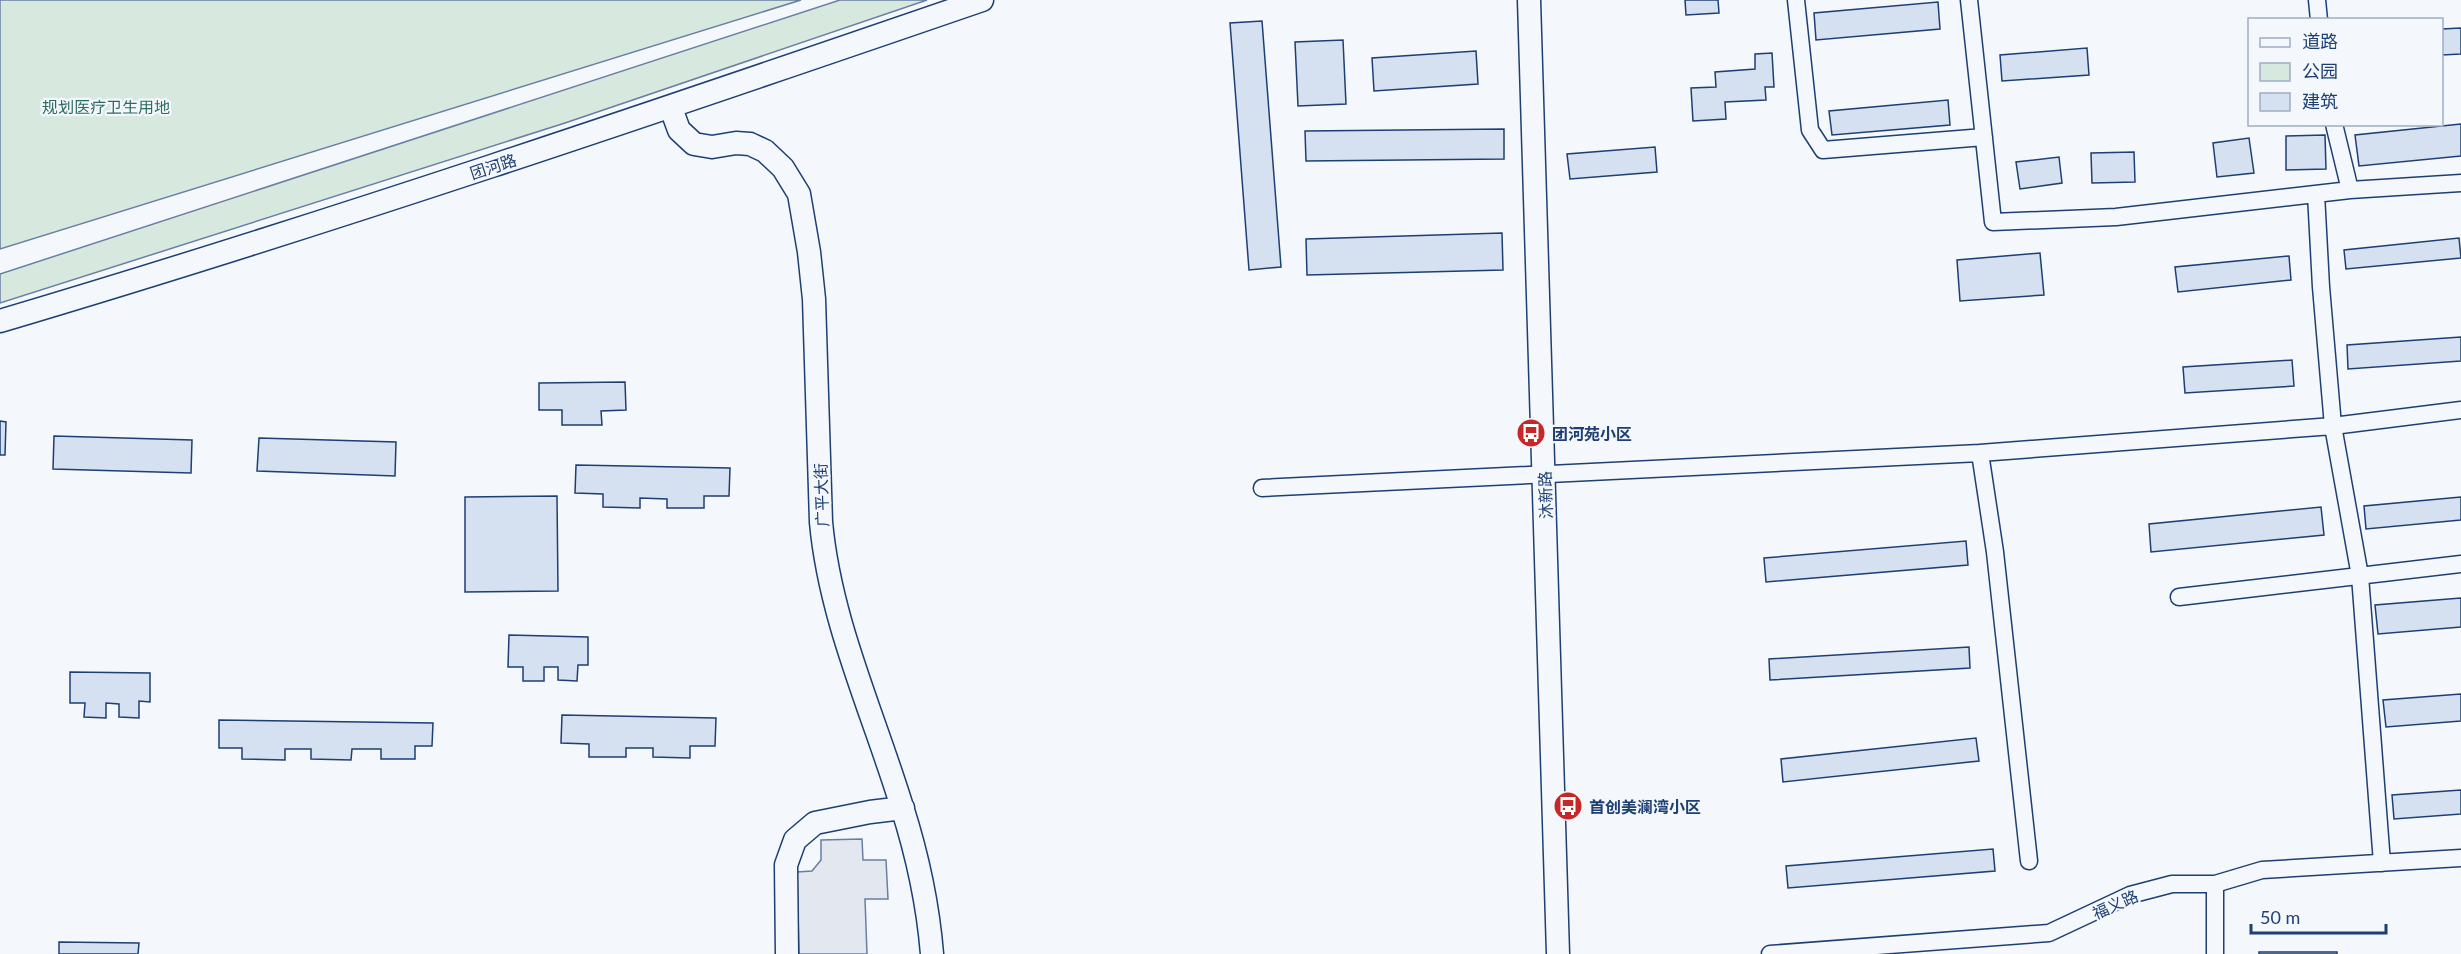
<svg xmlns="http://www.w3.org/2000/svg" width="2461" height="954" viewBox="0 0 2461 954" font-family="Lato,'Noto Sans SC',sans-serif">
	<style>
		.green { fill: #d7e8df; stroke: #687fa3; stroke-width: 1.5 }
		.parking { fill: #e3e8f0; stroke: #687fa3; stroke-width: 1.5 }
		.building { fill: #d5e0f0; stroke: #1d3f73; stroke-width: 1.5 }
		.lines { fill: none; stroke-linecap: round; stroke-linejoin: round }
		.street-casing { stroke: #1d3f73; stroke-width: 19 }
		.secondary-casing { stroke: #1d3f73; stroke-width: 25 }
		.street { stroke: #f4f7fb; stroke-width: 16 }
		.secondary { stroke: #f4f7fb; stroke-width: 22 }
		.labels { text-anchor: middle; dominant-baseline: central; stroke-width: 4.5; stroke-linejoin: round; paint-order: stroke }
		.park-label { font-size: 16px; fill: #2c6c60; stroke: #f4f7fb }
		.street-label { font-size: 16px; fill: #1d3f73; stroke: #f4f7fb }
		.poi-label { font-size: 16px; font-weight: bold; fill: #1d3f73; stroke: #f4f7fb; text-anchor: start }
	</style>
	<rect width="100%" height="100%" fill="#f4f7fb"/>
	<path class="green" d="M 0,0 L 801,0 L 0,249 Z
		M 840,0 L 927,0 L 565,123 L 0,303 L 0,274 Z"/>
	<path class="parking" d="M 862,839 L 863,860 L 886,860 L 888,899 L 865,899 L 867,954 L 799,954 L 797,872 L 812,871 L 821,860 L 821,840 Z"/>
	<path class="building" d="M 1685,0 L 1718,0 L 1719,13 L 1686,15 Z
		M 1938,2 L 1940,29 L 1816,40 L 1814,13 Z
		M 1262,21 L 1281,267 L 1249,270 L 1230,23 Z
		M 2461,28 L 2461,54 L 2442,55 L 2442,29 Z
		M 1343,40 L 1346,104 L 1298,106 L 1295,42 Z
		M 2087,48 L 2089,75 L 2002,81 L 2000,55 Z
		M 1476,51 L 1478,84 L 1374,91 L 1372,58 Z
		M 1772,53 L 1774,87 L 1765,87 L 1766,100 L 1725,102 L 1726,119 L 1693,121 L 1691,88 L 1716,87 L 1715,72 L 1755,69 L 1755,54 Z
		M 1948,100 L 1950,125 L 1832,135 L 1829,111 Z
		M 2461,124 L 2461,156 L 2359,166 L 2355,135 Z
		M 1504,129 L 1504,159 L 1306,161 L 1305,131 Z
		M 2325,135 L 2326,169 L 2286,170 L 2286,136 Z
		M 2249,138 L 2254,173 L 2217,177 L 2213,143 Z
		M 1655,147 L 1657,172 L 1570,179 L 1567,154 Z
		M 2134,152 L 2135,182 L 2092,183 L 2091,153 Z
		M 2059,157 L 2062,183 L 2020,189 L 2016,162 Z
		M 1502,233 L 1503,270 L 1307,275 L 1306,239 Z
		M 2459,238 L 2461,258 L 2346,269 L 2344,250 Z
		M 2040,253 L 2044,295 L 1960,301 L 1957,260 Z
		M 2289,256 L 2291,280 L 2178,292 L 2175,267 Z
		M 2461,337 L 2461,361 L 2348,369 L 2347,345 Z
		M 2292,360 L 2294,386 L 2185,393 L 2183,367 Z
		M 625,382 L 626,410 L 601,411 L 602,425 L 562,425 L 562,410 L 539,410 L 539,383 Z
		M 0,421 L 6,422 L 5,455 L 0,455 Z
		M 54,436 L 192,440 L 191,473 L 53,469 Z
		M 259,438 L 396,442 L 395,476 L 257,471 Z
		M 576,465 L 730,468 L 729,496 L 704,496 L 704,508 L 667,508 L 667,499 L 640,498 L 640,508 L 603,507 L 603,494 L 575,493 Z
		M 557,496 L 558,591 L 465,592 L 465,497 Z
		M 2461,497 L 2461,520 L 2366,529 L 2364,506 Z
		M 2321,507 L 2324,535 L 2151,552 L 2149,524 Z
		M 1966,541 L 1968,565 L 1766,582 L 1764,558 Z
		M 2461,598 L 2461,627 L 2378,634 L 2375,605 Z
		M 509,635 L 588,637 L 588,665 L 578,665 L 577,681 L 558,680 L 558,667 L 544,667 L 544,681 L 523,681 L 523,667 L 508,667 Z
		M 1969,647 L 1970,668 L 1770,680 L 1769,659 Z
		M 70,672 L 150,673 L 150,702 L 139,701 L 139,718 L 119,717 L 119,704 L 106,703 L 106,718 L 84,717 L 85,703 L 70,703 Z
		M 2461,694 L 2461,721 L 2386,727 L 2383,700 Z
		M 562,715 L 716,718 L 715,746 L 690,746 L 690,758 L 653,757 L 653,748 L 626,748 L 626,757 L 589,757 L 589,744 L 561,743 Z
		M 219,720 L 433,723 L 432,746 L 415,746 L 415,759 L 381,759 L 381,749 L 352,749 L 351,760 L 311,759 L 311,749 L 285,749 L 285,760 L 242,759 L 242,748 L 219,748 Z
		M 1976,738 L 1979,761 L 1783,782 L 1781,759 Z
		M 2461,790 L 2461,814 L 2394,819 L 2392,795 Z
		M 1993,849 L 1995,871 L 1788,888 L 1786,866 Z
		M 59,942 L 139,943 L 138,954 L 59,954 Z
		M 2259,952 L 2337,952 L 2337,954 L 2259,954 Z"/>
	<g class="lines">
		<g class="street-casing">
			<path id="street" d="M 1796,0 L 1810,130 L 1823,150 L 1984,137
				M 1969,0 L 1993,222 L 2116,217 L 2350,190 L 2334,124
				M 2317,0 L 2319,20
				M 2350,190 L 2461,183
				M 2316,194 L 2321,287 L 2333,426 L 2360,576 L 2382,863
				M 1262,488 L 1980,453
				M 2179,597 L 2461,564
				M 2029,861 L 1995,552 L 1980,453 L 2333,426 L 2461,410
				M 2215,884 L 2215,954
				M 1770,954 L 2049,933 L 2130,895 L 2172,884 L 2215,884 L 2262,870 L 2461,858"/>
		</g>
		<g class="secondary-casing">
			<path id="secondary" d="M 1529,0 L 1558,954
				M 671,108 L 679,130 L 694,144 L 712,147 L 736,143 L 750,144 L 765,151 L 783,168 L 799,194 L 809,252 L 814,299 L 821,522 C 830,621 873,712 902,807 C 917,854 928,905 932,954
				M 0,321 C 330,223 656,112 982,0
				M 787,954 L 786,865 L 795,840 L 815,823 L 870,812 L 903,808"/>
		</g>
		<use href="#street" class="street"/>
		<use href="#secondary" class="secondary"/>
	</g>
	<defs>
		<g id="bus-disc" transform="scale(1.5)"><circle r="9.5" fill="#c62828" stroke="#f4f7fb"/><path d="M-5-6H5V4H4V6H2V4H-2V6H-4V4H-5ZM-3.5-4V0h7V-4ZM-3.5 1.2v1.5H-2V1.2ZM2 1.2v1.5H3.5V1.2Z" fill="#fff"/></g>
	</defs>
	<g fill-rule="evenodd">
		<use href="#bus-disc" x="1531" y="433"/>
		<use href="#bus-disc" x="1568" y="806"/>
	</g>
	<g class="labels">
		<g class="park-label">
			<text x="106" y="106">规划医疗卫生用地</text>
		</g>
		<g class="street-label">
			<text transform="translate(493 166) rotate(-18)">团河路</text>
			<text transform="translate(821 495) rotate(-92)">广平大街</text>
			<text transform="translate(1545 495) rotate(-92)">沐新路</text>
			<text transform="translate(2115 904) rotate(-24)">福义路</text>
		</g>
		<g class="poi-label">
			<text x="1552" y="433">团河苑小区</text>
			<text x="1589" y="806">首创美澜湾小区</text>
		</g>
	</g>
	<rect x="2248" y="18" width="195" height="108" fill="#f4f7fb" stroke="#9eadc5" stroke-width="1.5"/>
	<rect x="2260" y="38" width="30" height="9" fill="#f4f7fb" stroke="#9eadc5" stroke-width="1.5"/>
	<text x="2302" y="48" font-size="18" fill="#1d3f73">道路</text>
	<rect x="2260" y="63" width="30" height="18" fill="#d7e8df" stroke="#9eadc5" stroke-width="1.5"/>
	<text x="2302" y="78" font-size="18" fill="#1d3f73">公园</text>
	<rect x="2260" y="93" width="30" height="18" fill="#d5e0f0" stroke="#9eadc5" stroke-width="1.5"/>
	<text x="2302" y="108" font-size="18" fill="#1d3f73">建筑</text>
	<path d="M2251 924v9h135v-9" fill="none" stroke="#1d3f73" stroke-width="3"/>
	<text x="2260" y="924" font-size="18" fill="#1d3f73" stroke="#f4f7fb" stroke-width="4.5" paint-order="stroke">50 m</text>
</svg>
